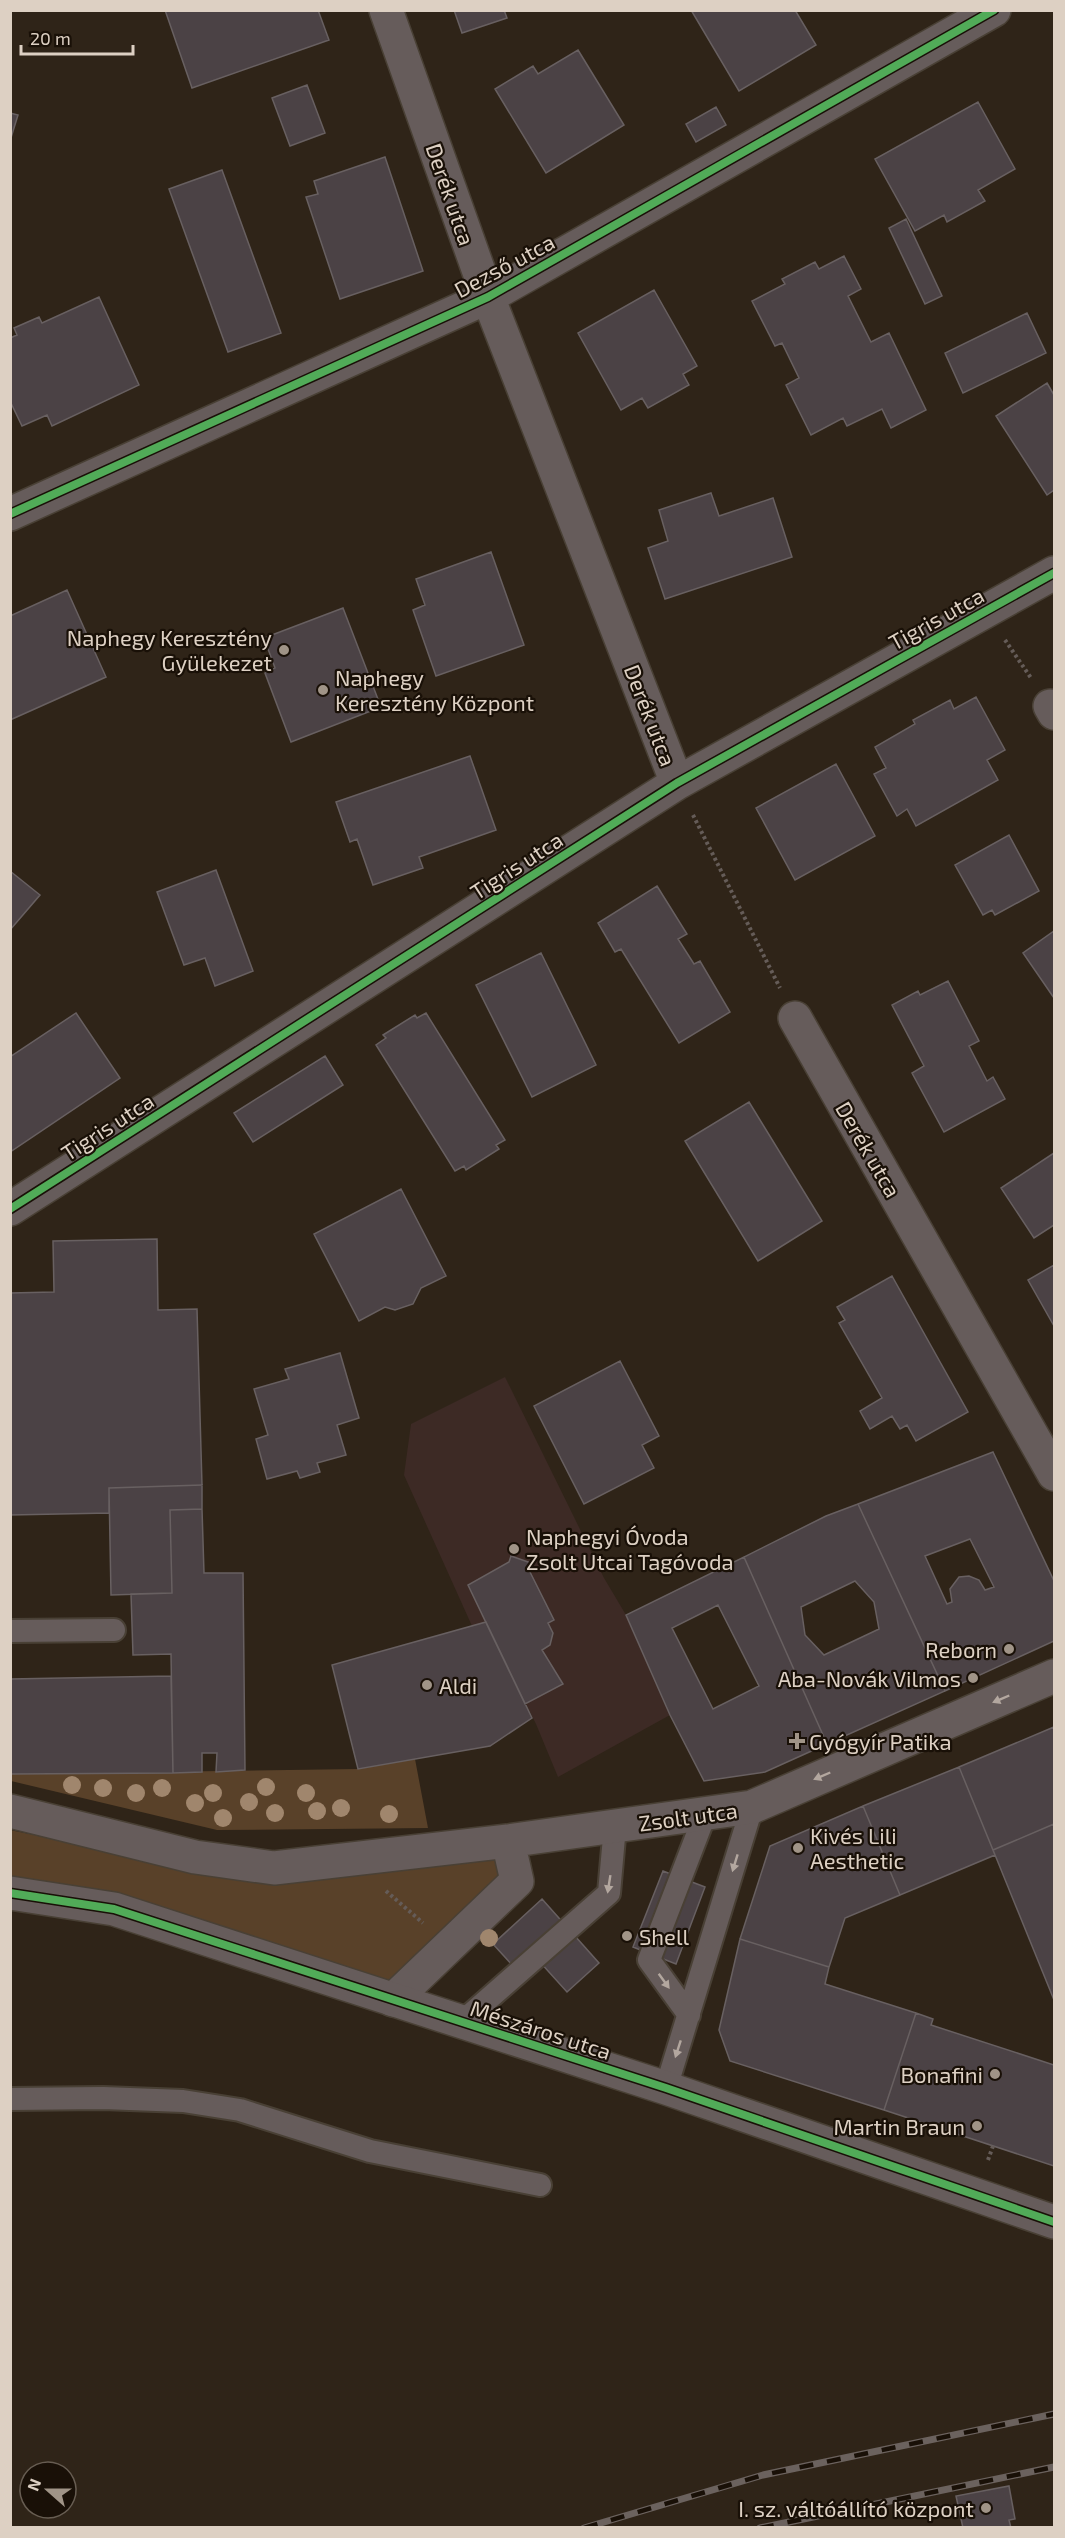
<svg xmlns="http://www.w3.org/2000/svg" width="1065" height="2538" viewBox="0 0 1065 2538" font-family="'Exo 2',sans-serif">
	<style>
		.education { fill: #3d2a25 }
		.green { fill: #594129 }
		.building { fill: #4b4245; stroke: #686061; stroke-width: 1.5; fill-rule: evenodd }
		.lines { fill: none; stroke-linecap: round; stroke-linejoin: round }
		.service-casing { stroke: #494035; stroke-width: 26 }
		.minor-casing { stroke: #494035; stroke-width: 36 }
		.tertiary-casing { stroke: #494035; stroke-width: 36 }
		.path { stroke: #655c58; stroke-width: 4; stroke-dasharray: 3 3; stroke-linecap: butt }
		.service { stroke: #665c5b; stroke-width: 22 }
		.minor { stroke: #665c5b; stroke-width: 33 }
		.tertiary { stroke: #665c5b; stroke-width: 33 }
		.rail-casing { stroke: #6b625e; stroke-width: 7 }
		.rail { stroke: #191007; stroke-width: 4.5; stroke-dasharray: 14; stroke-linecap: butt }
		.cycleway-casing { stroke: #191007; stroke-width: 11 }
		.cycleway { stroke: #51ab58; stroke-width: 8 }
		.tree { fill: #a0866d }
		.oneway { fill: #b3a79f }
		.poi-dot { fill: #a09487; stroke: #191007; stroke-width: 2 }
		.labels { text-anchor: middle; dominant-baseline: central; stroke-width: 4.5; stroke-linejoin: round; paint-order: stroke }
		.street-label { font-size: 22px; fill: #ddd0c3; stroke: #191007 }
		.poi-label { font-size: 22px; fill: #ddd0c3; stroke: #191007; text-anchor: end }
	</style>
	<rect width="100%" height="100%" fill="#2f2418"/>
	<path class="education" d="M 505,1377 L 604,1578 L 626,1615 L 670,1715 L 558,1777 L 536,1724 L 486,1623 L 472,1626 L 404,1475 L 411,1424 Z"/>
	<path class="green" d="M 415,1759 L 428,1828 L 217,1830 L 11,1781 L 11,1774 L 358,1769 Z
		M 10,1830 L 262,1881 L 357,1875 L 498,1856 L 503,1876 L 390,1984 L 11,1884 Z"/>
	<path class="building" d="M 165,10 L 318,10 L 329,40 L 192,88 Z
		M 454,10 L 504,10 L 507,18 L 462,33 Z
		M 691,10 L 795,10 L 816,45 L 739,91 Z
		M 578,50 L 624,125 L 546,173 L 495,89 L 533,66 L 538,74 Z
		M 307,85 L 325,133 L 290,146 L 272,98 Z
		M 978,102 L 1015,169 L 978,190 L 985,201 L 947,222 L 944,215 L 915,231 L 875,159 Z
		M 716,107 L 726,125 L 696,142 L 686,124 Z
		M 10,113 L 18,115 L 10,141 Z
		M 385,157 L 423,271 L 340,299 L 306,197 L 318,194 L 314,181 Z
		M 222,170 L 281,333 L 228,352 L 169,189 Z
		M 906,219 L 942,296 L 925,304 L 889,228 Z
		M 844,256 L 861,289 L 848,296 L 871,342 L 889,333 L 926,410 L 891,428 L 882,409 L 847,426 L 843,418 L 811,435 L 786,385 L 799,378 L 782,343 L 775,346 L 752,301 L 785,284 L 782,279 L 815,262 L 819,269 Z
		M 654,290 L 697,366 L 683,374 L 689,385 L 648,408 L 642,398 L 621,410 L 578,333 Z
		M 99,297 L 139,385 L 52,426 L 47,415 L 22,426 L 10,401 L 10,338 L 17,335 L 14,328 L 39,317 L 42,323 Z
		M 1027,313 L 1046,353 L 963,393 L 945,353 Z
		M 1047,383 L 1054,395 L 1054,490 L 1047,495 L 996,416 Z
		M 711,493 L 719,516 L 773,498 L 792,557 L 665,599 L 648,548 L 668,541 L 659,510 Z
		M 491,552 L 524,645 L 436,676 L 413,610 L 425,605 L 416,579 Z
		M 67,590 L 106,677 L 10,720 L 10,616 Z
		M 343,608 L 381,707 L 291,742 L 265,673 L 275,668 L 264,638 Z
		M 976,697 L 1005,750 L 987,760 L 998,780 L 916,826 L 907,809 L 897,816 L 874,774 L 886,768 L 875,747 L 915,724 L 913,720 L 950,700 L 954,709 Z
		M 470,756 L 496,830 L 419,857 L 423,868 L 373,885 L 357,839 L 350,842 L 336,802 Z
		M 836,764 L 875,836 L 795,880 L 756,808 Z
		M 1009,835 L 1039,891 L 995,915 L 992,910 L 983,915 L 955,865 Z
		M 216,870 L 253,971 L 215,986 L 205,958 L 184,965 L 157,892 Z
		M 10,871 L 40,895 L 10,930 Z
		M 657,886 L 687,934 L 678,939 L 694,964 L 700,961 L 730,1012 L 679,1043 L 621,949 L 615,952 L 598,923 Z
		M 1054,931 L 1054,998 L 1023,953 Z
		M 541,953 L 596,1065 L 532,1097 L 476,985 Z
		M 948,981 L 979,1041 L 969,1046 L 987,1081 L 993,1077 L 1005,1099 L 944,1132 L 912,1073 L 924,1066 L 892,1005 L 918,991 L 920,995 Z
		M 76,1013 L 120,1078 L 10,1152 L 10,1057 Z
		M 426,1013 L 505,1140 L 496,1145 L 499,1149 L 466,1170 L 464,1166 L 455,1171 L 376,1045 L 386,1038 L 383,1035 L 415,1015 L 417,1018 Z
		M 325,1056 L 343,1085 L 253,1142 L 234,1113 Z
		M 749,1102 L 822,1221 L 758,1261 L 685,1141 Z
		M 1054,1153 L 1054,1225 L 1034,1238 L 1001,1188 Z
		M 401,1189 L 446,1276 L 421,1288 L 413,1304 L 395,1310 L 385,1307 L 359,1321 L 314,1234 Z
		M 157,1239 L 158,1310 L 197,1309 L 202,1485 L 109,1488 L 109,1513 L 10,1515 L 10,1293 L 54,1292 L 53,1241 Z
		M 1054,1265 L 1054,1326 L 1028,1280 Z
		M 892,1276 L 968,1412 L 916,1441 L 907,1425 L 900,1429 L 892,1416 L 870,1429 L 860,1411 L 882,1398 L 839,1323 L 845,1320 L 837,1307 Z
		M 340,1353 L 359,1418 L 337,1425 L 346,1455 L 317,1463 L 320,1472 L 300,1478 L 297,1471 L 267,1479 L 256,1439 L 268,1435 L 254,1389 L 289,1379 L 285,1369 Z
		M 620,1361 L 659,1436 L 642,1445 L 654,1468 L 584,1504 L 534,1406 Z
		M 993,1452 L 1054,1581 L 1054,1641 L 945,1691 L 858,1504 ZM 970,1539 L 994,1587 L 985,1590 L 979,1580 L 969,1576 L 959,1577 L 950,1589 L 952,1602 L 947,1604 L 925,1556 Z
		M 202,1485 L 202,1509 L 170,1510 L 172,1593 L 111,1595 L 109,1488 Z
		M 858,1504 L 945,1691 L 827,1744 L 744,1557 L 826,1516 ZM 855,1581 L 874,1602 L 879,1629 L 824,1655 L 805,1635 L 801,1607 Z
		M 202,1509 L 204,1573 L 243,1573 L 245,1770 L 216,1772 L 217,1753 L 202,1753 L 202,1772 L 173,1773 L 171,1654 L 133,1655 L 131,1594 L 172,1593 L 170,1510 Z
		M 511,1556 L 531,1563 L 529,1570 L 554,1620 L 548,1623 L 553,1633 L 550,1645 L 542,1650 L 563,1684 L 525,1704 L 468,1585 L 509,1562 Z
		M 744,1557 L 827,1744 L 765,1772 L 704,1781 L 670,1715 L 626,1615 ZM 718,1605 L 759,1686 L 713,1709 L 672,1628 Z
		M 486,1622 L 532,1718 L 490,1746 L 358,1769 L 332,1665 Z
		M 171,1676 L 173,1773 L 10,1774 L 10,1679 Z
		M 1054,1727 L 1054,1824 L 993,1850 L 959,1767 Z
		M 959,1767 L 995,1855 L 900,1895 L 863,1806 Z
		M 863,1806 L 900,1895 L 845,1918 L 829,1967 L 740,1939 L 770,1846 Z
		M 1054,1824 L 1054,2000 L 993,1850 Z
		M 663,1871 L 705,1887 L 676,1964 L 633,1947 Z
		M 542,1899 L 599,1963 L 567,1992 L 530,1951 L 513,1966 L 493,1944 Z
		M 740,1939 L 829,1967 L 825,1984 L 916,2013 L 884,2110 L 730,2061 L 719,2030 Z
		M 916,2013 L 933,2019 L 931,2025 L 1054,2065 L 1054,2166 L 884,2110 Z
		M 1009,2486 L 1015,2519 L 1009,2520 L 1011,2528 L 963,2528 L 956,2496 Z"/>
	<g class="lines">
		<g class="service-casing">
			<path id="service" d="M 10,1631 L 114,1630
				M 689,2015 L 649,1960 L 706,1812
				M 462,2022 L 609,1893 L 615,1826
				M 666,2088 L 752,1807
				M 10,2099 L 103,2098 L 183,2101 L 240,2110 L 370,2151 L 540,2185"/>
		</g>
		<g class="minor-casing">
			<path id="minor" d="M 386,10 L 488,297 L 677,783
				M 10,514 L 488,297 L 994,10
				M 1050,706 L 1054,713
				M 795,1018 L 1054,1474
				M 10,1209 L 677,783 L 1054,573
				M 10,1811 L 195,1857 L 274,1868 L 508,1841 L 752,1807 L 1054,1676
				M 393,2000 L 517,1881 L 508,1841"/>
		</g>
		<g class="tertiary-casing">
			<path id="tertiary" d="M 10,1893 L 114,1909 L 666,2088 L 1054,2222"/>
		</g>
		<path class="path" d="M 1005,640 L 1031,678
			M 693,815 L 780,988
			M 386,1891 L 423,1923
			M 988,2160 L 993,2146"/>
		<use href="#service" class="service"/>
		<use href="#minor" class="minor"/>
		<use href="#tertiary" class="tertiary"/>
		<g class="rail-casing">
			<path id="rail" d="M 584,2528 L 763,2475 L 1054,2414
				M 760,2528 L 1054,2467"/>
		</g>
		<use href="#rail" class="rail"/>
		<g class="cycleway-casing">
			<path id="cycleway" d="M 10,514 L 488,297 L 994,10
				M 10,1209 L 677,783 L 1054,573
				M 10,1893 L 114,1909 L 666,2088 L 1054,2222"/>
		</g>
		<use href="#cycleway" class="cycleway"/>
	</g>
	<g class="tree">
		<circle cx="72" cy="1785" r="9"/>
		<circle cx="266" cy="1787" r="9"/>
		<circle cx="103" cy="1788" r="9"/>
		<circle cx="162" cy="1788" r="9"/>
		<circle cx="136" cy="1793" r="9"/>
		<circle cx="213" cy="1793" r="9"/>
		<circle cx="306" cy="1793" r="9"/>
		<circle cx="249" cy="1802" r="9"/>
		<circle cx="195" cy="1803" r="9"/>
		<circle cx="341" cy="1808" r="9"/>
		<circle cx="317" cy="1811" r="9"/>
		<circle cx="275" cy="1813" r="9"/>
		<circle cx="389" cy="1814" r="9"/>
		<circle cx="223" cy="1818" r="9"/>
		<circle cx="489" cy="1938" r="9"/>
	</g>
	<defs><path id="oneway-solid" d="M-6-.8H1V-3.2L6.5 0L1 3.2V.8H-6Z" transform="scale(1.5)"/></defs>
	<g class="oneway">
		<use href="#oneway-solid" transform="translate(1001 1699) rotate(157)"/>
		<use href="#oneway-solid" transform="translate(822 1776) rotate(157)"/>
		<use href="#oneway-solid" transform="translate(735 1863) rotate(107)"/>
		<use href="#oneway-solid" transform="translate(609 1884) rotate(99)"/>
		<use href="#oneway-solid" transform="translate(664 1981) rotate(54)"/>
		<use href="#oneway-solid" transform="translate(678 2049) rotate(108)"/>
	</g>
	<g class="poi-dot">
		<circle cx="284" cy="650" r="6"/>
		<circle cx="323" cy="690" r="6"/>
		<circle cx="514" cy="1549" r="6"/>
		<circle cx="1009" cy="1649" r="6"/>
		<circle cx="973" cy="1678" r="6"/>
		<circle cx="427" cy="1685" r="6"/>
		<path d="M794 1732h6v6h6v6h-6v6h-6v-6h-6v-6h6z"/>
		<circle cx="798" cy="1848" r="6"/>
		<circle cx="627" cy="1936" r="6"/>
		<circle cx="995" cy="2074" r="6"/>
		<circle cx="977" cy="2126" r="6"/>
		<circle cx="986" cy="2508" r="6"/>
	</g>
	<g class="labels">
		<g class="street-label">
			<text transform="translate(451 194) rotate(71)">Derék utca</text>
			<text transform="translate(504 265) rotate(-28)">Dezső utca</text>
			<text transform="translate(936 618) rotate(-29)">Tigris utca</text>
			<text transform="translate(651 715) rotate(69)">Derék utca</text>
			<text transform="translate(516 865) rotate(-33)">Tigris utca</text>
			<text transform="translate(107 1126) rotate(-33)">Tigris utca</text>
			<text transform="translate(869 1149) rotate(60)">Derék utca</text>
			<text transform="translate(688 1816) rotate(-8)">Zsolt utca</text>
			<text transform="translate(541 2029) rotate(18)">Mészáros utca</text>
		</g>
		<g class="poi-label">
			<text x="272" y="637">Naphegy Keresztény<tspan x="272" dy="25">Gyülekezet</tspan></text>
			<text x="335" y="677" text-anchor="start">Naphegy<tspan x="335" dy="25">Keresztény Központ</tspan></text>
			<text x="526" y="1536" text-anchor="start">Naphegyi Óvoda<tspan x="526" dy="25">Zsolt Utcai Tagóvoda</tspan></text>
			<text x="997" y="1649">Reborn</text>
			<text x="961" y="1678">Aba-Novák Vilmos</text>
			<text x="439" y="1685" text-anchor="start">Aldi</text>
			<text x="809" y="1741" text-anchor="start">Gyógyír Patika</text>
			<text x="810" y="1835" text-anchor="start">Kivés Lili<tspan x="810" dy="25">Aesthetic</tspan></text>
			<text x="639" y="1936" text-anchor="start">Shell</text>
			<text x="983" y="2074">Bonafini</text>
			<text x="965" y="2126">Martin Braun</text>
			<text x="974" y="2508">I. sz. váltóállító központ</text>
		</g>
	</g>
	<rect width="1065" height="2538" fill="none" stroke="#ddd0c3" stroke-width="24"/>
	<g transform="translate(48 2490) rotate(291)"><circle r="28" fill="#191007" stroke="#675d52" stroke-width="1.5"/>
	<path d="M0-4.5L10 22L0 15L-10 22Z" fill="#a09487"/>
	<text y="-9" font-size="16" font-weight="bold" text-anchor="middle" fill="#ddd0c3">N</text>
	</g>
	<path d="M21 45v9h112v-9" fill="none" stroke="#ddd0c3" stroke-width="3"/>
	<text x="30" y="45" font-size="18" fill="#ddd0c3" stroke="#191007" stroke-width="4.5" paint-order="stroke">20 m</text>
</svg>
